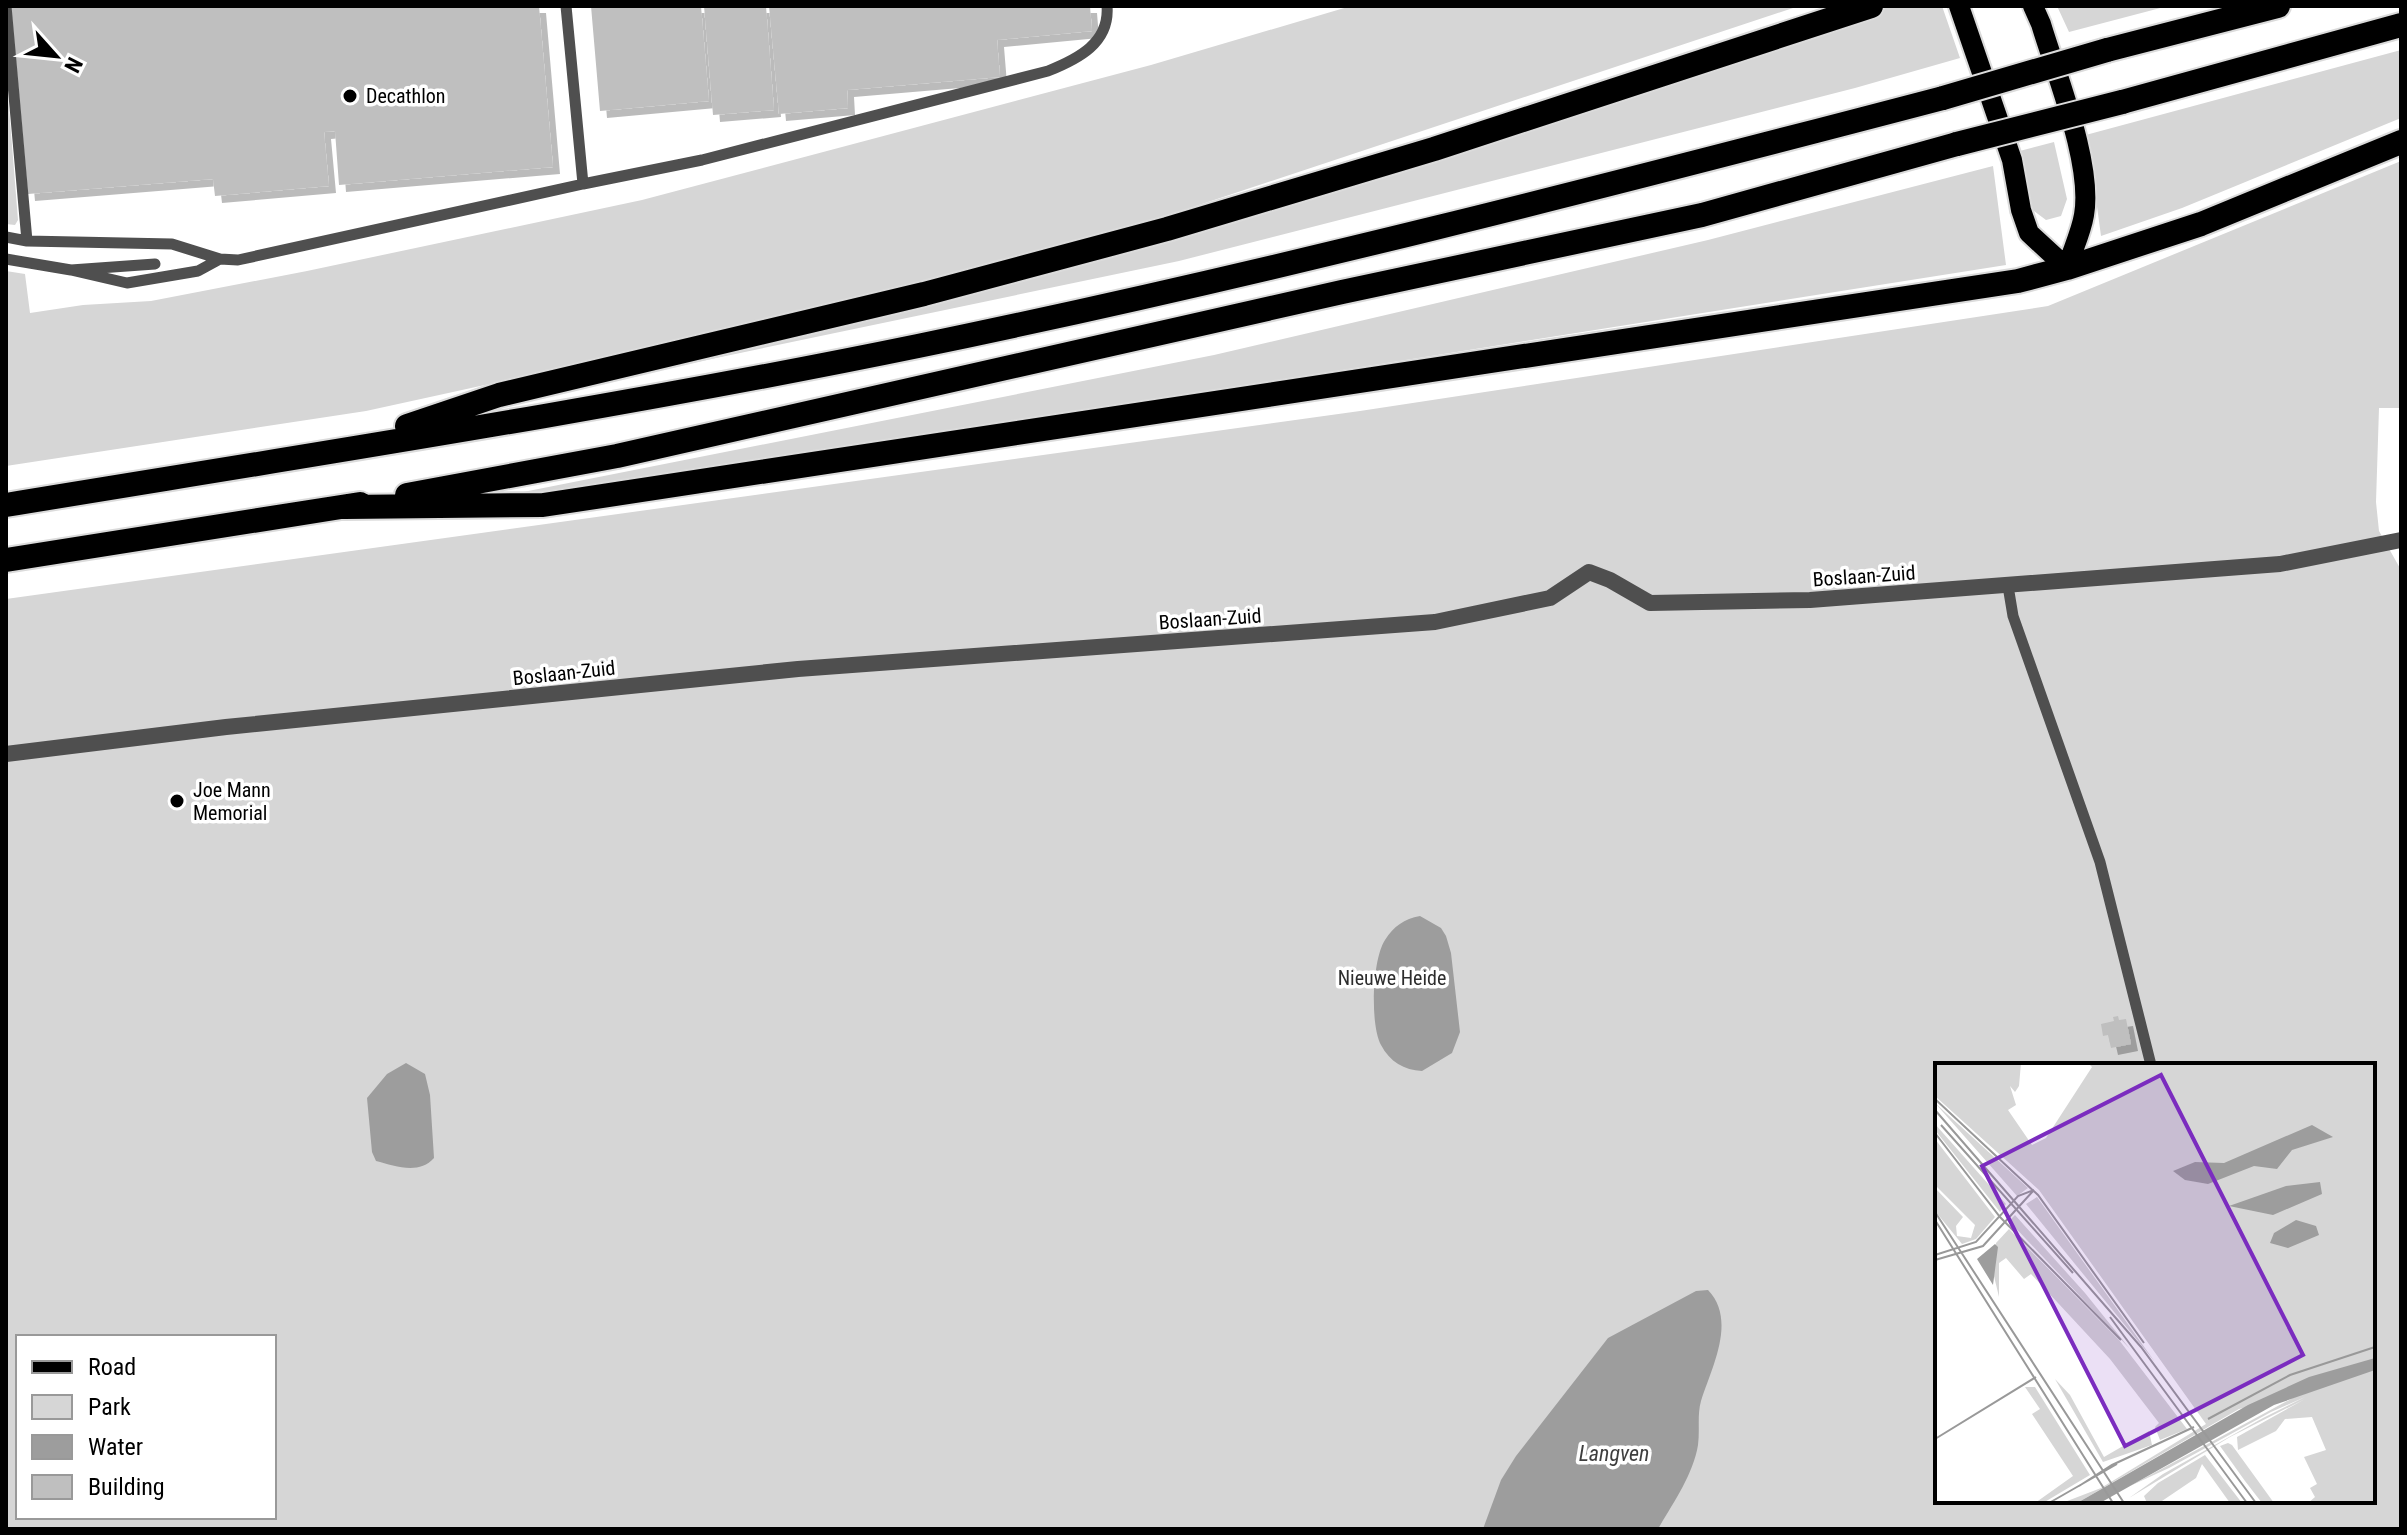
<svg xmlns="http://www.w3.org/2000/svg" width="2407" height="1535" viewBox="0 0 2407 1535" font-family="'Roboto Condensed',sans-serif">
	<style>
		.green { fill: #d6d6d6; fill-rule: evenodd }
		.water { fill: #9d9d9d }
		.building { fill: #bfbfbf; filter: url(#shadow) }
		.lines { fill: none; stroke-linecap: round; stroke-linejoin: round }
		.primary-casing { stroke: #dbdbdb; stroke-width: 24 }
		.motorway-casing { stroke: #dbdbdb; stroke-width: 28 }
		.service { stroke: #4f4f4f; stroke-width: 11 }
		.minor { stroke: #4f4f4f; stroke-width: 16 }
		.primary { stroke: #000; stroke-width: 20 }
		.motorway { stroke: #000; stroke-width: 24 }
		.motorway-bridge-casing { stroke: #dbdbdb; stroke-width: 28; stroke-linecap: butt }
		.motorway-bridge { stroke: #000; stroke-width: 24 }
		.poi-dot { fill: #000; stroke: #fff; stroke-width: 3 }
		.labels { text-anchor: middle; dominant-baseline: central; stroke-width: 7; stroke-linejoin: round; paint-order: stroke }
		.poi-label { font-size: 20px; fill: #000; stroke: #fff; text-anchor: start }
		.street-label { font-size: 20px; fill: #000; stroke: #fff }
		.park-label { font-size: 20px; fill: #2d2d2d; stroke: #fff }
		.water-label { font-size: 22px; font-style: italic; fill: #3e3e3e; stroke: #fff }
		.inset-road { fill: none; stroke: #999; stroke-width: 2 }
		.view { fill: #7b2cbf; fill-opacity: 0.15; stroke: #7b2cbf; stroke-width: 4 }
		.inset-edge { fill: none; stroke: #000; stroke-width: 4 }
	</style>
	<defs>
		<filter id="shadow"><feDropShadow dx="7" dy="7" stdDeviation="0" flood-color="#0004"/></filter>
	</defs>
	<rect width="100%" height="100%" fill="#fff"/>
	<path class="green" d="M 1351,6 L 1799,6 L 1142,224 L 742,329 L 366,411 L 6,466 L 6,271 L 25,274 L 30,313 L 83,305 L 151,301 L 307,271 L 642,200 L 1151,65 Z
		M 1887,6 L 1942,6 L 1960,58 L 1855,88 L 1179,261 L 644,373 L 1172,237 L 1509,137 Z
		M 2057,6 L 2168,6 L 2069,32 Z
		M 2401,50 L 2401,118 L 2182,208 L 2101,236 L 2093,177 L 2082,136 Z
		M 6,70 L 18,220 L 15,225 L 6,224 Z
		M 2054,142 L 2067,199 L 2061,216 L 2046,220 L 2030,208 L 2016,152 Z
		M 2401,161 L 2401,408 L 2379,408 L 2376,502 L 2379,531 L 2401,570 L 2401,1529 L 6,1529 L 6,599 L 1360,411 L 2048,306 ZM 1937,1065 L 2373,1065 L 2373,1501 L 1937,1501 ZM 18,1337 L 274,1337 L 274,1517 L 18,1517 Z
		M 1993,166 L 2006,265 L 642,481 L 468,503 L 1214,355 L 1708,240 Z"/>
	<path class="water" d="M 1420,916 L 1441,928 L 1446,936 L 1451,953 L 1460,1032 L 1452,1053 L 1422,1071 C 1404,1070 1390,1062 1381,1045 C 1370,1025 1372,960 1385,940 C 1394,926 1404,919 1420,916 Z
		M 406,1063 L 425,1074 L 430,1095 L 434,1158 C 419,1175 395,1166 376,1161 L 372,1152 L 367,1098 L 387,1074 Z
		M 1708,1290 C 1737,1320 1712,1367 1701,1401 C 1697,1415 1700,1430 1698,1445 C 1693,1475 1673,1503 1658,1529 L 1483,1529 L 1501,1480 L 1516,1456 L 1608,1338 L 1696,1291 Z"/>
	<path class="building" d="M 11,6 L 539,6 L 553,167 L 339,185 L 335,131 L 324,132 L 329,186 L 215,196 L 213,179 L 28,194 Z
		M 591,6 L 701,6 L 709,101 L 600,111 Z
		M 704,6 L 766,6 L 774,110 L 713,115 Z
		M 769,6 L 1090,6 L 1092,31 L 997,40 L 1000,77 L 847,90 L 848,108 L 779,114 Z
		M 2118,1016 L 2119,1020 L 2126,1019 L 2131,1044 L 2111,1048 L 2108,1035 L 2103,1036 L 2101,1024 L 2114,1021 L 2113,1017 Z"/>
	<g class="lines">
		<g class="primary-casing">
			<path id="primary" d="M 1959,6 L 2012,160 L 2021,210 L 2029,233 L 2067,268 C 2072,251 2081,233 2084,215 C 2093,164 2056,74 2041,24 L 2033,6"/>
		</g>
		<g class="motorway-casing">
			<path id="motorway" d="M 2107,50 L 2278,6
				M 2122,102 L 2401,25
				M 407,426 L 499,395 L 924,294 L 1167,229 L 1434,149 L 1871,6
				M 407,495 L 617,456 L 1342,292 L 1702,215 L 1957,144
				M 6,505 C 310,455 616,408 918,346 C 1262,275 1603,187 1943,98
				M 345,507 L 543,505 L 2018,281 L 2067,268 L 2201,224 L 2401,142
				M 6,560 L 360,504"/>
		</g>
		<path class="service" d="M 583,184 L 702,160 L 1048,71 C 1078,59 1110,43 1107,6
			M 6,237 L 27,241 L 6,6
			M 27,241 L 172,244 L 220,259 L 238,260 L 583,184 L 566,6
			M 6,259 L 71,270 L 155,264
			M 71,270 L 127,283 L 198,271 L 220,259
			M 2008,586 L 2013,616 L 2100,862 L 2151,1065"/>
		<path class="minor" d="M 6,754 L 226,727 L 798,669 L 1435,622 L 1550,598 L 1589,572 L 1610,580 L 1650,603 L 1810,600 L 2280,564 L 2401,540"/>
		<use href="#primary" class="primary"/>
		<use href="#motorway" class="motorway"/>
		<g class="motorway-bridge-casing">
			<path id="motorway-bridge" d="M 1943,98 L 2107,50
				M 1957,144 L 2122,102"/>
		</g>
		<use href="#motorway-bridge" class="motorway-bridge"/>
	</g>
	<g class="poi-dot">
		<circle cx="350" cy="96" r="8"/>
		<circle cx="177" cy="801" r="8"/>
	</g>
	<g class="labels">
		<g class="poi-label">
			<text x="366" y="96">Decathlon</text>
			<text x="193" y="790">Joe Mann<tspan x="193" dy="23">Memorial</tspan></text>
		</g>
		<g class="street-label">
			<text transform="translate(1864 576) rotate(-4)">Boslaan-Zuid</text>
			<text transform="translate(1210 619) rotate(-4)">Boslaan-Zuid</text>
			<text transform="translate(564 673) rotate(-6)">Boslaan-Zuid</text>
		</g>
		<g class="park-label">
			<text x="1392" y="978">Nieuwe Heide</text>
		</g>
		<g class="water-label">
			<text x="1614" y="1453">Langven</text>
		</g>
	</g>
	<g transform="translate(1935 1063)">
		<rect width="440" height="440" fill="#fff"/>
		<path d="M 0,0 L 86,0 L 84,23 L 80,29 L 75,23 L 81,42 L 73,47 L 97,82 L 111,75 L 157,4 L 153,0 L 440,0 L 440,440 L 373,440 L 380,434 L 375,425 L 382,421 L 369,394 L 391,387 L 377,354 L 350,356 L 341,368 L 303,387 L 302,374 L 370,336 L 295,374 L 194,435 L 228,411 L 328,355 L 370,334 L 336,349 L 234,405 L 195,423 L 367,330 L 304,346 L 142,440 L 127,440 L 166,425 L 271,361 L 104,127 L 0,33 ZM 0,40 L 93,125 L 82,133 ZM 0,61 L 71,141 L 65,149 L 0,67 ZM 0,76 L 60,154 L 41,176 L 27,181 L 0,148 L 0,125 L 28,154 L 21,163 L 22,173 L 36,175 L 40,162 L 0,122 ZM 102,134 L 220,299 L 91,141 ZM 80,152 L 150,230 L 195,286 L 74,158 ZM 74,166 L 184,277 L 252,366 L 225,377 L 220,364 L 224,360 L 175,296 L 96,211 L 89,216 L 71,195 L 64,200 L 64,234 L 58,209 L 61,180 ZM 120,316 L 135,332 L 169,394 L 214,368 L 217,382 L 168,399 ZM 90,324 L 100,324 L 155,412 L 108,440 L 100,440 L 138,413 L 97,351 L 105,346 ZM 293,380 L 297,382 L 339,440 L 327,440 L 310,418 L 285,383 ZM 270,392 L 307,440 L 295,440 L 267,401 L 261,415 L 224,440 L 212,440 L 209,433 L 223,420 Z" fill="#d6d6d6"/>
		<path d="M 377,62 L 398,74 L 357,87 L 342,106 L 319,103 L 273,121 L 250,117 L 238,108 L 260,99 L 289,100 ZM 385,119 L 387,131 L 338,152 L 294,143 L 351,123 ZM 361,157 L 381,163 L 384,172 L 353,185 L 335,180 L 339,170 ZM 60,181 L 63,184 L 58,222 L 42,196 ZM 440,295 L 440,307 L 339,342 L 165,440 L 142,440 L 313,342 L 374,314 Z" fill="#9d9d9d"/>
		<path class="inset-road" d="M 0,36 L 103,132 L 209,280M 0,47 L 206,284 L 321,440M 6,62 L 138,210M 0,70 L 65,154 L 186,277M 0,149 L 189,440M 0,157 L 178,440M 0,192 L 41,179 L 83,133 L 99,127M 0,197 L 48,183 L 99,127M 175,254 L 312,440M 273,356 L 355,312 L 440,284M 0,376 L 101,314M 144,423 L 177,402 L 259,364M 114,440 L 182,401"/>
		<path class="view" d="M 226,12 L 368,292 L 190,383 L 47,103 Z"/>
		<rect width="440" height="440" class="inset-edge"/>
	</g>
	<rect width="2407" height="1535" fill="none" stroke="#000000" stroke-width="16"/>
	<rect x="16" y="1335" width="260" height="184" fill="#ffffff" stroke="#999999" stroke-width="2"/>
	<rect x="32" y="1361" width="40" height="12" fill="#000000" stroke="#999999" stroke-width="2"/>
	<text x="88" y="1375" font-size="24" fill="#000000">Road</text>
	<rect x="32" y="1395" width="40" height="24" fill="#d6d6d6" stroke="#999999" stroke-width="2"/>
	<text x="88" y="1415" font-size="24" fill="#000000">Park</text>
	<rect x="32" y="1435" width="40" height="24" fill="#9d9d9d" stroke="#999999" stroke-width="2"/>
	<text x="88" y="1455" font-size="24" fill="#000000">Water</text>
	<rect x="32" y="1475" width="40" height="24" fill="#bfbfbf" stroke="#999999" stroke-width="2"/>
	<text x="88" y="1495" font-size="24" fill="#000000">Building</text>
	<g transform="translate(56 56) rotate(117)" stroke="#ffffff" stroke-width="6" paint-order="stroke">
	<path d="M0-6L14 30L0 20L-14 30Z" fill="#000000"/>
	<text y="-12" font-size="22" font-weight="bold" text-anchor="middle" fill="#000000">N</text>
	</g>
</svg>
